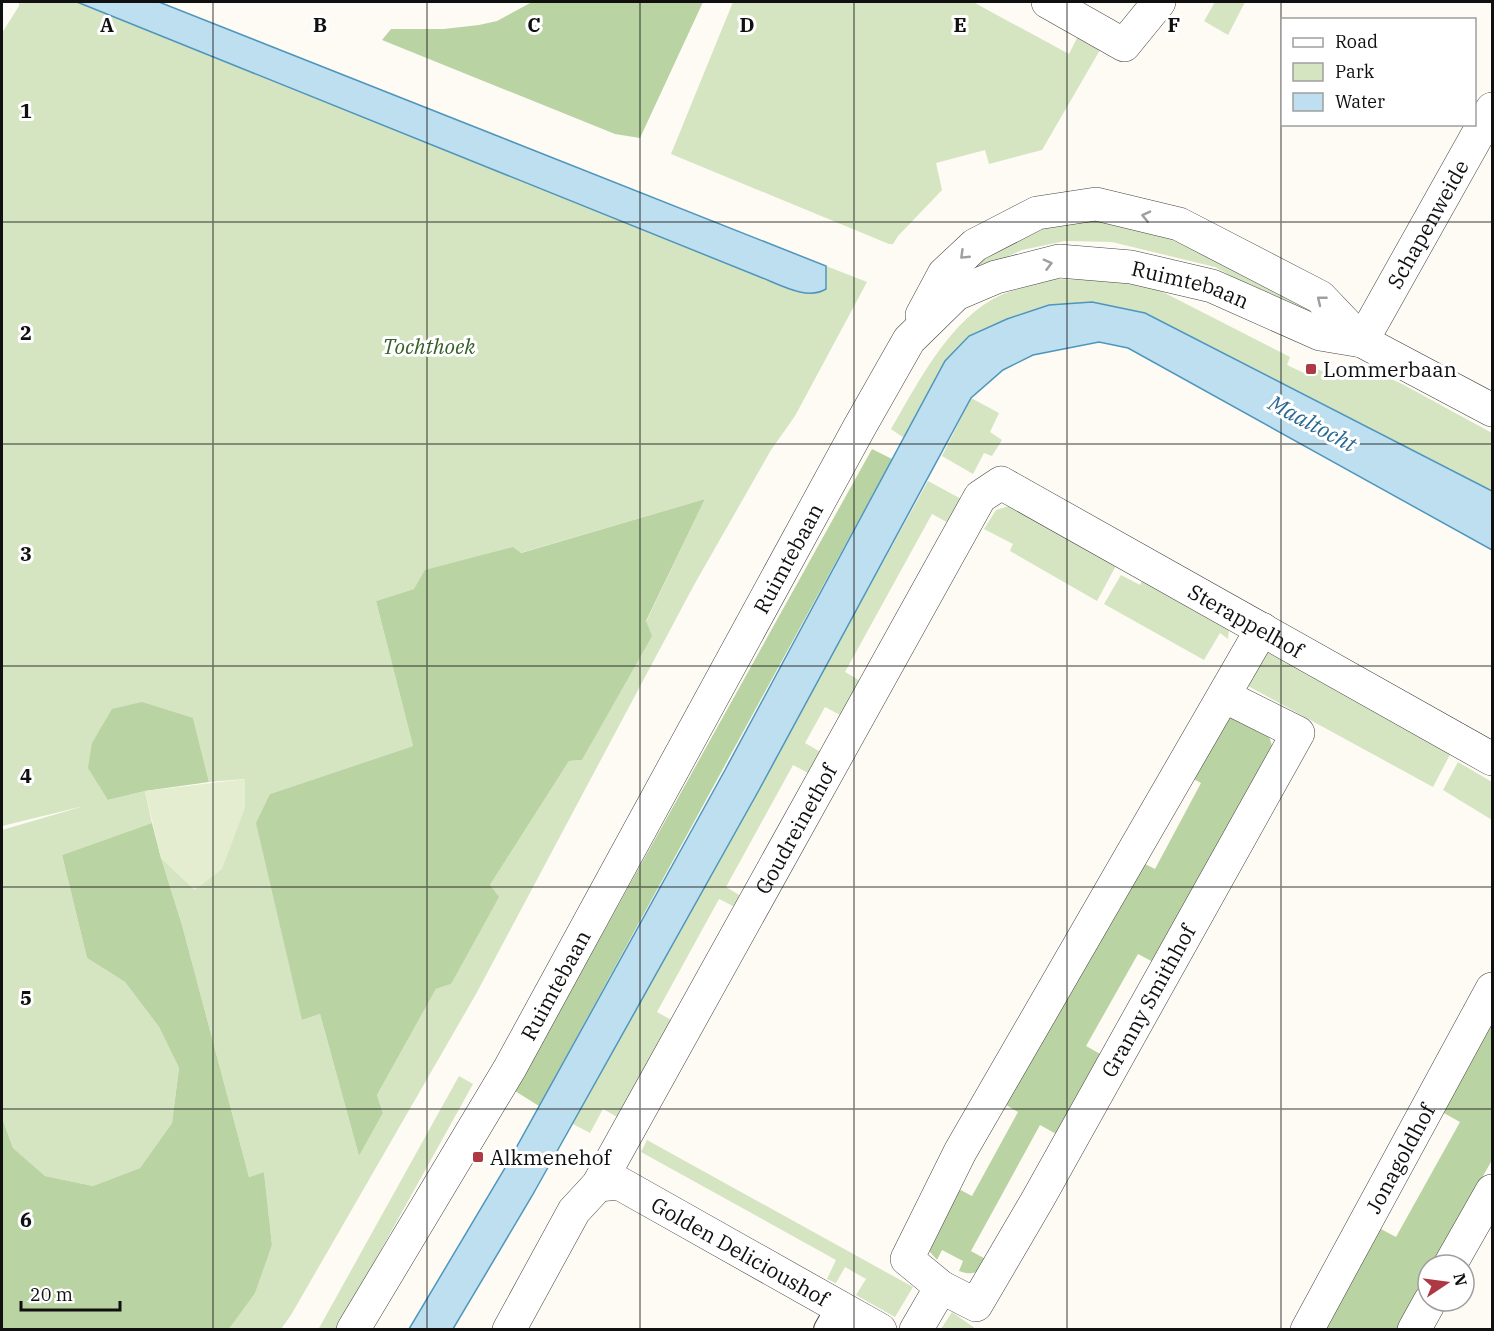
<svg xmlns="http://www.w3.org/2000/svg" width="1494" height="1331" viewBox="0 0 1494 1331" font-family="'IBM Plex Serif',serif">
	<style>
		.green { fill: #d5e4c1; fill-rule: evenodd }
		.forest { fill: #bad3a2 }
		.pitch { fill: #e5edd1 }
		.water { fill: #bedfef; stroke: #4e96bd; stroke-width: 1.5 }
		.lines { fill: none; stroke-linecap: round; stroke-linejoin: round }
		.pedestrian-casing { stroke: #434343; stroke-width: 30 }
		.minor-casing { stroke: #434343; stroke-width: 34 }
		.tertiary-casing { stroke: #434343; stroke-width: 34 }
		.pedestrian { stroke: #fff; stroke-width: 28 }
		.minor { stroke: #fff; stroke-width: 33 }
		.tertiary { stroke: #fff; stroke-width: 33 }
		.oneway { stroke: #9f9f9f }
		.grid { fill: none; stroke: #101010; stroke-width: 1.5; stroke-opacity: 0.55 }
		.poi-dot { fill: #ae3944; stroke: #fff; stroke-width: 2 }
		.labels { text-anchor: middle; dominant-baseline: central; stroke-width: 6; stroke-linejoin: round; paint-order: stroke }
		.street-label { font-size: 21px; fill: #101010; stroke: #fff }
		.park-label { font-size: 21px; font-style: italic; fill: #366027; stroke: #fff }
		.poi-label { font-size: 21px; fill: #101010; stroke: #fff; text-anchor: start }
		.water-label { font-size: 22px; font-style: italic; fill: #286992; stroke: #fff }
		.grid-label { font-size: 20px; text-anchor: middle; font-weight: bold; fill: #101010; stroke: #fff; stroke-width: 6; stroke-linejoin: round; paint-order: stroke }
	</style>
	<rect width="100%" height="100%" fill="#fdfbf4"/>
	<path class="green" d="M 19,2 L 77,2 L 799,291 L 826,290 L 826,266 L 867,282 L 795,416 L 771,450 L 694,585 L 476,994 L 291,1315 L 281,1329 L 229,1329 L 255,1292 L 272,1245 L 264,1172 L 249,1177 L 182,925 L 161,858 L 195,890 L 245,779 L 209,782 L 193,718 L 108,800 L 145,791 L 152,823 L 62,855 L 87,958 L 125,982 L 159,1027 L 179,1068 L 172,1123 L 140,1168 L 93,1186 L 45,1176 L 13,1148 L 2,1118 L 2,830 L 84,806 L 2,826 L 2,33 L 19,6 ZM 705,499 L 646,622 L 651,636 L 582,760 L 569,761 L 490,885 L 451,984 L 436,989 L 377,1095 L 383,1113 L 359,1156 L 320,1014 L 302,1020 L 270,794 L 413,746 L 376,601 L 414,589 L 513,547 L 520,553 Z
		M 733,2 L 973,2 L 1069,54 L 1078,36 L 1100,50 L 1042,150 L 989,164 L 985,150 L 936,163 L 942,190 L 898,236 L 893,244 L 889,244 L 671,154 Z
		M 1215,2 L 1245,2 L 1228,35 L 1204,21 Z
		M 1136,218 L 1332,321 L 1256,290 L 1215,267 L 1112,242 L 1065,241 L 1022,250 L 976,270 L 967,261 L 1034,224 Z
		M 1054,279 L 1109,280 L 1151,286 L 1290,357 L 1287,365 L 1304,373 L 1308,365 L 1324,372 L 1355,371 L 1383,375 L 1404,385 L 1492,433 L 1492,491 L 1145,313 L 1092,302 L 932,385 L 904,438 L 891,429 C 918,383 950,318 1001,295 C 1018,288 1037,284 1054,279 Z
		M 971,398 L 999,413 L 990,432 L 1002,440 L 992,456 L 984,453 L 973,474 L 942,456 Z
		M 928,481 L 965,501 L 952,525 L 932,514 L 845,672 L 864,683 L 844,717 L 825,707 L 805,743 L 824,754 L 812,775 L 793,765 L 726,887 L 744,898 L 737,908 L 719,899 L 657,1012 L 675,1022 L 621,1119 L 603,1109 L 590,1133 L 573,1124 Z
		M 1009,506 L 1119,560 L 1097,601 L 1010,551 L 1013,544 L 984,529 L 996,510 Z
		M 1121,575 L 1140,585 L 1145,575 L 1229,630 L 1228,639 L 1220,633 L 1204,660 L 1104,604 Z
		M 1268,646 L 1453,749 L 1433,787 L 1248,686 Z
		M 1458,762 L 1492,782 L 1492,820 L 1443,790 Z
		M 459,1076 L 473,1084 L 337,1329 L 318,1330 Z
		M 647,1140 L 913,1287 L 895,1317 L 856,1295 L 866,1279 L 845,1267 L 836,1283 L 827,1279 L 836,1260 L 641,1152 Z
		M 952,1312 L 976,1329 L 941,1329 Z"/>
	<path class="forest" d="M 532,2 L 703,2 L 640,138 L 615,134 L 382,40 L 391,29 L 444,29 L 479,25 L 497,21 Z
		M 872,449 L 892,459 L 539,1106 L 515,1091 Z
		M 705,499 L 646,621 L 652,636 L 582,760 L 569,761 L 490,885 L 499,897 L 451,984 L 436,989 L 377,1095 L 383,1113 L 359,1156 L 320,1014 L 302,1020 L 256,823 L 270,794 L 413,746 L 376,601 L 414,589 L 425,570 L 513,547 L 521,553 Z
		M 142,702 L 193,718 L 209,782 L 145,791 L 108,800 L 88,768 L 92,743 L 112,709 Z
		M 1239,716 C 1257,727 1273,729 1272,753 L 1155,963 L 1138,954 L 1086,1046 L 1104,1056 L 1058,1135 L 1040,1125 L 971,1251 L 989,1261 C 979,1273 973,1276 959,1271 L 963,1261 L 942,1250 L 937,1260 L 930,1252 L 928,1233 L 955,1187 L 972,1196 L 1018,1112 L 1001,1102 L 1139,861 L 1155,869 L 1201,783 L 1186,775 L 1226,717 Z
		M 152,823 L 161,858 L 182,925 L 249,1177 L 264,1172 L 272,1245 L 255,1293 L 229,1329 L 2,1329 L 2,1118 L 13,1148 L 45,1176 L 93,1186 L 140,1168 L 172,1123 L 179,1068 L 159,1027 L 125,982 L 87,958 L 62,855 Z
		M 1492,1021 L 1492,1160 L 1433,1265 L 1428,1265 L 1428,1275 L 1397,1329 L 1320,1330 L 1377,1227 L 1396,1237 L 1460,1122 L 1442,1112 Z"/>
	<path class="pitch" d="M 245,779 L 245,808 L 222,869 L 195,890 L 161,858 L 145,791 Z"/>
	<path class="water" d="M 77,2 L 159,2 L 826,266 L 826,289 C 807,301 779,284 760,277 Z
		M 1092,302 L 1145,313 L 1492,491 L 1492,550 L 1128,348 L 1099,342 L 1033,355 L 1003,370 L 971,398 L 759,790 L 532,1196 L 453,1329 L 409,1329 L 505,1168 L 725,770 L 945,361 L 969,336 L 1007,319 L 1049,305 Z"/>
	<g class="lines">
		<g class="pedestrian-casing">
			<path id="pedestrian" d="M 828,1330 L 841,1307"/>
		</g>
		<g class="minor-casing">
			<g id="minor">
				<path d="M 1048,2 L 1124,45 L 1159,2"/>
				<path id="s1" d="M 1362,341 L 1492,109"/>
				<path d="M 1224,696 L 1298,733 L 1038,1199 L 976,1305 L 941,1287 L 907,1259 L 960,1152 L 1262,629"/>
				<path id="s2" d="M 598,1185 L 619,1183 L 880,1330"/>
				<path d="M 1450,1265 L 1492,1191"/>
				<path id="s3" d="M 509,1330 L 574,1211 L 598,1185 L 980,497 L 1001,483 L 1492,759"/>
				<path d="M 916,1330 L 941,1287"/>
				<path id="s4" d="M 1307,1330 L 1492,989"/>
				<path d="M 1414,1330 L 1430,1301"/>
			</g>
		</g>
		<g class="tertiary-casing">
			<g id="tertiary">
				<path d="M 922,315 L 944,274 L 975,245 L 1037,213 L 1096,204 L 1179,224 L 1320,297 L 1362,341"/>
				<path id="s5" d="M 353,1330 L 510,1068 L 859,428 L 909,340 L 956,294 L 996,277 L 1059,261 L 1131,267 L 1212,286 L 1320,334 L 1362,341 L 1492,410"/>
			</g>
		</g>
		<use href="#pedestrian" class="pedestrian"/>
		<use href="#minor" class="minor"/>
		<use href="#tertiary" class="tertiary"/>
	</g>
	<defs><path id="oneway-chevron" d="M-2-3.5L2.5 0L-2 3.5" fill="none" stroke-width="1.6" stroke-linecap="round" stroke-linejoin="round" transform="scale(1.5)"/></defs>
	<g class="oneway">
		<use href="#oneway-chevron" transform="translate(1146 216) rotate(-167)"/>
		<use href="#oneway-chevron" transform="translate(964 255) rotate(136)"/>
		<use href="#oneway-chevron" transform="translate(1048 264) rotate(-15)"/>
		<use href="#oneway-chevron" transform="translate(1321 300) rotate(-141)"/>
	</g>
	<path class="grid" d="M 213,2 L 213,1330M 427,2 L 427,1330M 640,2 L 640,1330M 854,2 L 854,1330M 1067,2 L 1067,1330M 1281,2 L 1281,1330M 2,222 L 1492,222M 2,444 L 1492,444M 2,666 L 1492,666M 2,887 L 1492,887M 2,1109 L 1492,1109"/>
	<g class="poi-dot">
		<rect x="1305" y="363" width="12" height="12" rx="3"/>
		<rect x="472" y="1151" width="12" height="12" rx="3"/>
	</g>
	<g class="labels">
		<g class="street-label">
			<text stroke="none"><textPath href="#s1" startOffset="134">Schapenweide</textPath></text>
			<text stroke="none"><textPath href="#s5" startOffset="1444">Ruimtebaan</textPath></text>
			<text stroke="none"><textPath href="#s5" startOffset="886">Ruimtebaan</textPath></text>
			<text stroke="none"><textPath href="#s3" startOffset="1264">Sterappelhof</textPath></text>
			<text stroke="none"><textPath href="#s3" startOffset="578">Goudreinethof</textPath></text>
			<text stroke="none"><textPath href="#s5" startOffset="400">Ruimtebaan</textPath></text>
			<text transform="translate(1148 1001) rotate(-61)">Granny Smithhof</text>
			<text stroke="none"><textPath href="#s4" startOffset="195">Jonagoldhof</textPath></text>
			<text stroke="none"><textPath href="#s2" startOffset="160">Golden Delicioushof</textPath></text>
		</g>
		<g class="park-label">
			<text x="429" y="346">Tochthoek</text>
		</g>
		<g class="poi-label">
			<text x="1323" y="369">Lommerbaan</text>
			<text x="490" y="1157">Alkmenehof</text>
		</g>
		<g class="water-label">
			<text transform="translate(1313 423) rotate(28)">Maaltocht</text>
		</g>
	</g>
	<g class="grid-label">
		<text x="107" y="32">A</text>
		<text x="320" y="32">B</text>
		<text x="534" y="32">C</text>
		<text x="747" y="32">D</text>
		<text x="960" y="32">E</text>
		<text x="1174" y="32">F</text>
		<text x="26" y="118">1</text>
		<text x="26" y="340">2</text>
		<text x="26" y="561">3</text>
		<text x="26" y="783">4</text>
		<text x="26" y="1005">5</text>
		<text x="26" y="1227">6</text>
	</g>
	<rect width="1494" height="1331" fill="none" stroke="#101010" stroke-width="6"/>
	<rect x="1281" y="18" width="195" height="108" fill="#ffffff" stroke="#9f9f9f" stroke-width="1.5"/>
	<rect x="1293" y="38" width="30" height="9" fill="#ffffff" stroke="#9f9f9f" stroke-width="1.5"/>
	<text x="1335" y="48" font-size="18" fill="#101010">Road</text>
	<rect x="1293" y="63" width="30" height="18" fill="#d5e4c1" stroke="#9f9f9f" stroke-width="1.5"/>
	<text x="1335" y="78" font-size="18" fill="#101010">Park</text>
	<rect x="1293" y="93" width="30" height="18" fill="#bedfef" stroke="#9f9f9f" stroke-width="1.5"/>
	<text x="1335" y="108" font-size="18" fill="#101010">Water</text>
	<g transform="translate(1446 1283) rotate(77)"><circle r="28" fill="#ffffff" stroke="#9f9f9f" stroke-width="1.5"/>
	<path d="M0-4.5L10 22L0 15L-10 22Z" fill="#ae3944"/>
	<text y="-9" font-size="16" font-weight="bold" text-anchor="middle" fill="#101010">N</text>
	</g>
	<path d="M21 1301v9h99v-9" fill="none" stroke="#101010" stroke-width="3"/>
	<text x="30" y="1301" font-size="18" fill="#101010" stroke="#ffffff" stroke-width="4.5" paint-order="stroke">20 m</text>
</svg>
